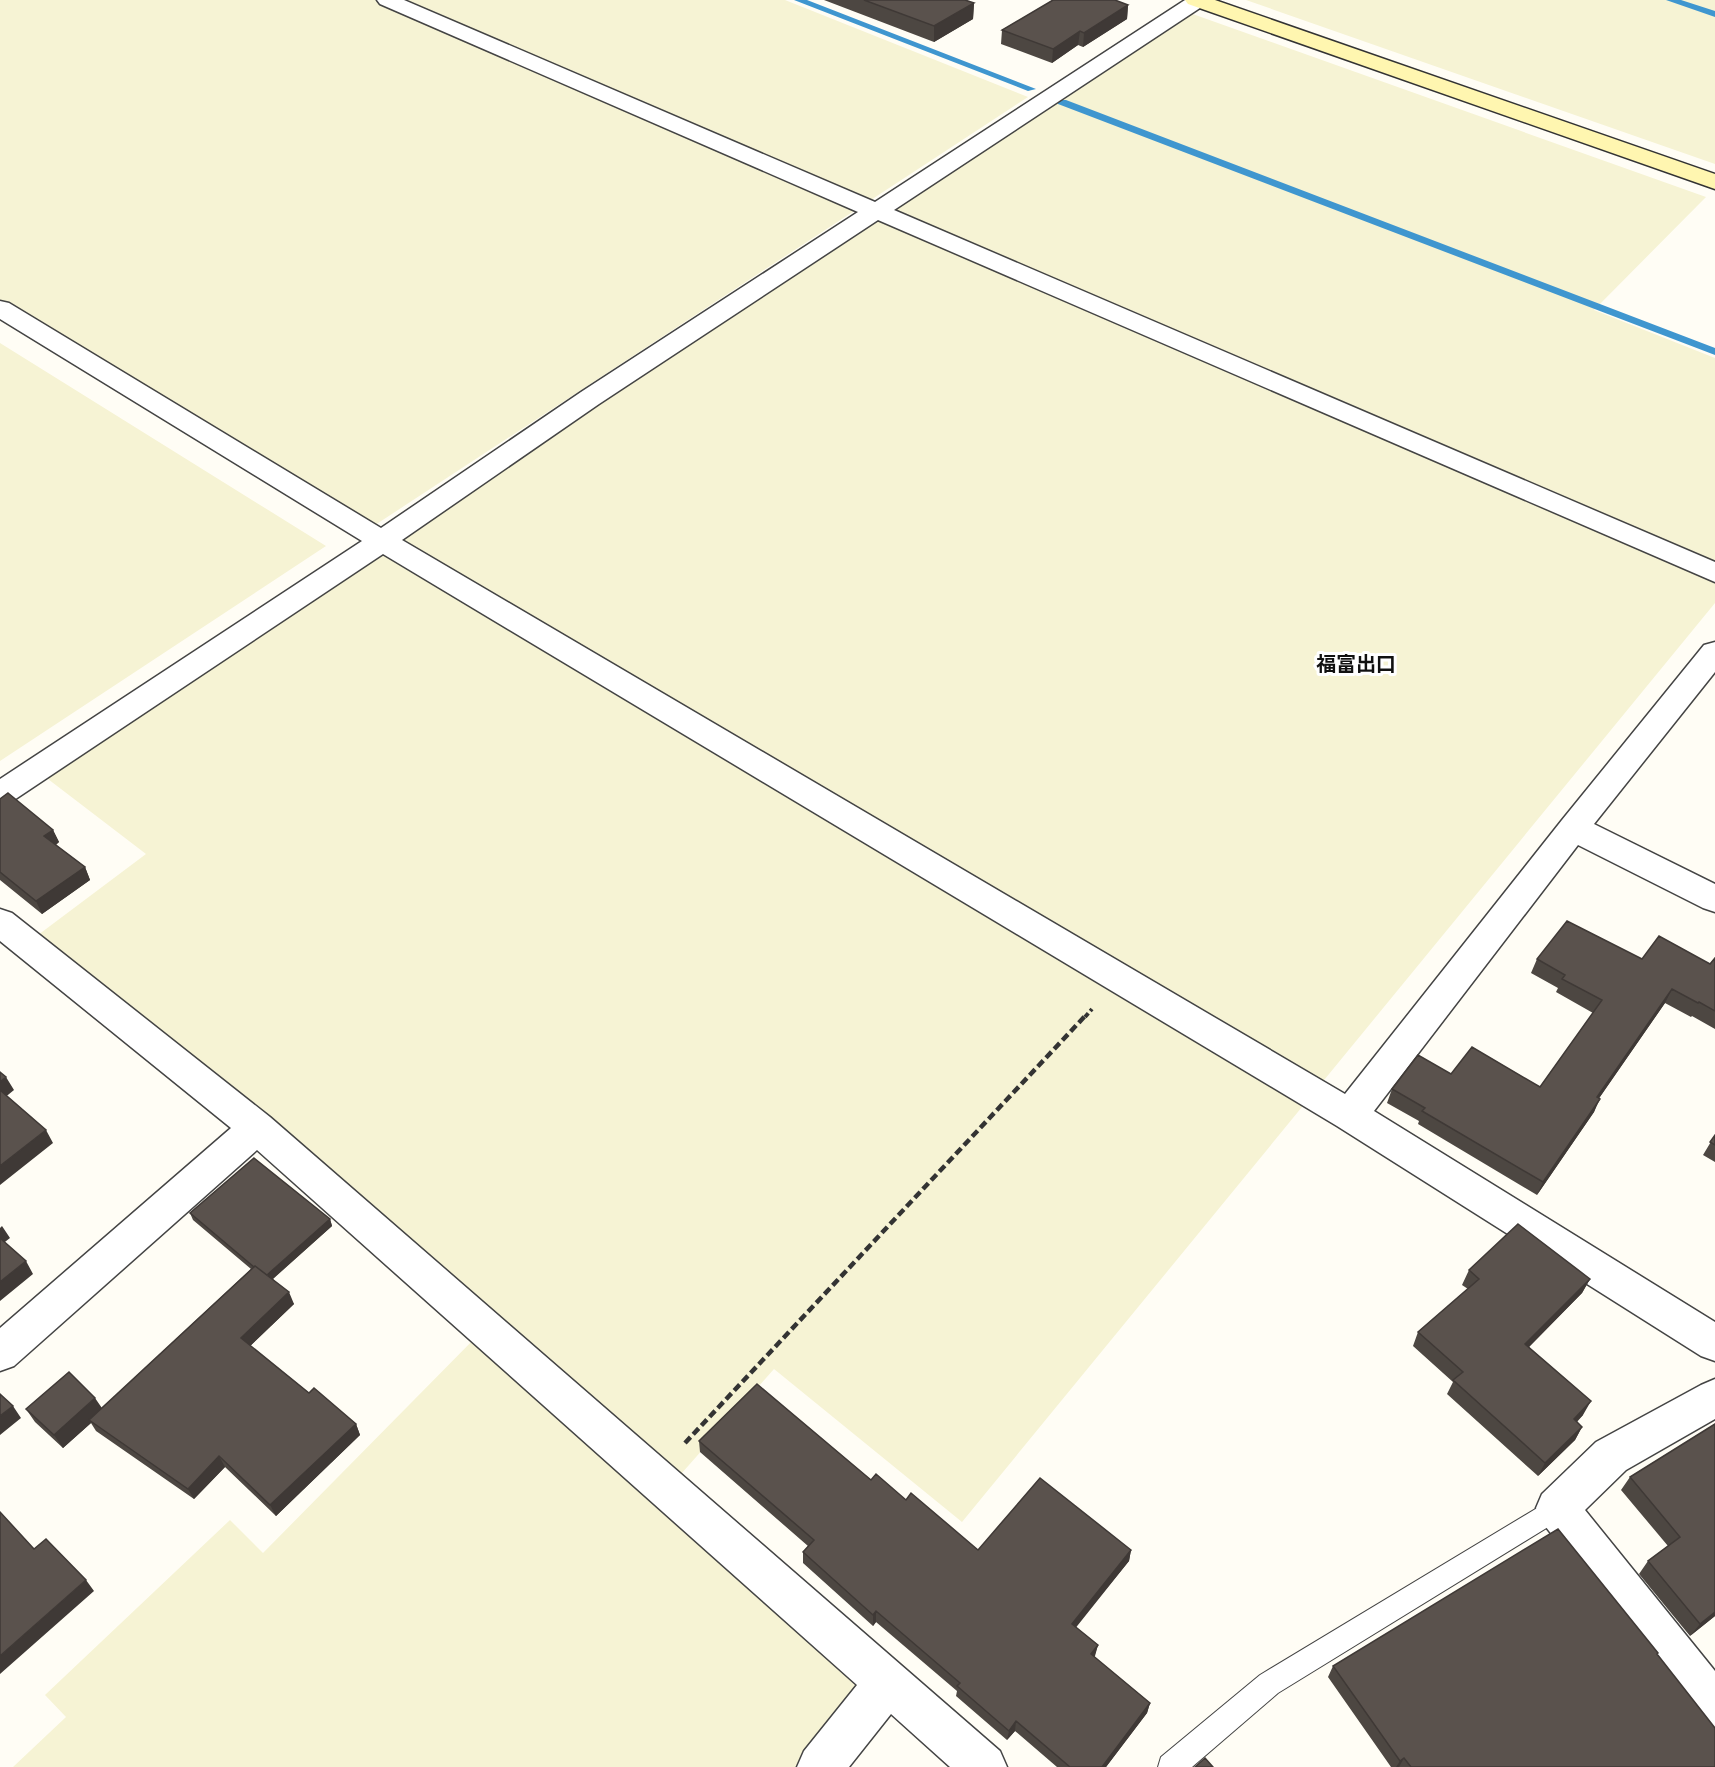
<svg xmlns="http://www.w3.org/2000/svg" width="1715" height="1767" viewBox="0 0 1715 1767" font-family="Georgia,'Noto Sans JP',serif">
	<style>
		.farmland { fill: #f6f3d4 }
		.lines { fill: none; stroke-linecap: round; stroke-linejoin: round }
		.stream { fill: #3f96cf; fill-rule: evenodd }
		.lane-casing { stroke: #444; stroke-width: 2 }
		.street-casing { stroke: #444; stroke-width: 3 }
		.secondary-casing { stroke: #333; stroke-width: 3 }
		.path-far1 { stroke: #333; stroke-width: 4; stroke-dasharray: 5 3; stroke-linecap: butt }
		.path { stroke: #333; stroke-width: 4.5; stroke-dasharray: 8 4; stroke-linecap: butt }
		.lane { fill: #fff; fill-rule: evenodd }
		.street { fill: #fff; fill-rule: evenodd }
		.secondary { fill: #fff6b0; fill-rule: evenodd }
		.wall { fill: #4d4742 }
		.shaded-wall { fill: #3f3936 }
		.building { fill: #5a524d; stroke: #3f3936; stroke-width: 1.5 }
		.labels { text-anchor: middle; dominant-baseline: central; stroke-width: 6; stroke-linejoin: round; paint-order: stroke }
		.quarter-label { font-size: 20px; font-weight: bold; fill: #111; stroke: #fff }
	</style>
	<rect width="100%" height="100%" fill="#fffdf5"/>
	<path class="farmland" d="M 0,0 L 785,0 L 1028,97 L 369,529 L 0,307 Z
		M 1246,0 L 1715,0 L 1715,164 Z
		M 1187,12 L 1706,197 L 1594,310 L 1715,358 L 1715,603 L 962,1522 L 774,1369 L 658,1500 L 860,1689 L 796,1767 L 13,1767 L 66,1717 L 45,1695 L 230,1520 L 263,1553 L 482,1331 L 26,944 L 146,854 L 44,776 Z
		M 0,343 L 326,546 L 0,761 Z"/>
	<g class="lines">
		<path class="stream" d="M 794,0 L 807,0 L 1036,89 L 1028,91 Z
			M 1666,0 L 1681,0 L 1715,11 L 1715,17 Z
			M 1058,100 L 1066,100 L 1715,348 L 1715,355 L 1058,104 Z"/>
		<g class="lane-casing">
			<path id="lane" d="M 1557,1496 L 1566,1500 L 1569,1508 L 1566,1516 L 1278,1693 L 1192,1767 L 1158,1767 L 1161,1757 L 1260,1675 Z"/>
		</g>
		<g class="street-casing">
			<path id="street" d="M 377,0 L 404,0 L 875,202 L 1185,0 L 1209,0 L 1206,4 L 894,210 L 1715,562 L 1715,582 L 878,220 L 599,404 L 402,540 L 1345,1094 L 1562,820 L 1704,645 L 1715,642 L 1715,672 L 1594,824 L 1715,884 L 1715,912 L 1703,908 L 1578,845 L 1374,1111 L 1715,1322 L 1715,1361 L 1701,1356 L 1337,1126 L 383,554 L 11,802 L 0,806 L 0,779 L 362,541 L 0,319 L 0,301 L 9,303 L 381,528 L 581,392 L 858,212 L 380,4 Z
				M 0,909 L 12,913 L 270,1117 L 1000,1751 L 1007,1767 L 950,1767 L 891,1714 L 849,1767 L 797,1767 L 804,1751 L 857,1685 L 257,1150 L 14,1366 L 0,1371 L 0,1328 L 231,1128 L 0,941 Z
				M 1715,1379 L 1715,1419 L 1626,1470 L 1585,1510 L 1715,1671 L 1715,1728 L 1699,1722 L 1542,1522 L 1536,1508 L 1542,1494 L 1596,1442 L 1701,1385 Z"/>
		</g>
		<g class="secondary-casing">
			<path id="secondary" d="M 1185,0 L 1215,0 L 1715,174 L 1715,189 L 1188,4 Z"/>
		</g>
		<path class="path-far1" d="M 1085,1017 L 1092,1009"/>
		<path class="path" d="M 685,1443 L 1086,1015"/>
		<use href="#lane" class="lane"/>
		<use href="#street" class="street"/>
		<use href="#secondary" class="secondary"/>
	</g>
	<path class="wall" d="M 824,0 L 965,0 L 974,3 L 973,19 L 934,42 Z
		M 1128,5 L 1127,19 L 1083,47 L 1078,45 L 1052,63 L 1001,44 L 1002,30 Z
		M 0,799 L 53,830 L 59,842 L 56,845 L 85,867 L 90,880 L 42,914 L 0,880 Z
		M 1715,958 L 1715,1029 L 1692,1016 L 1691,1017 L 1665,1003 L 1599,1098 L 1594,1112 L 1537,1195 L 1418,1124 L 1419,1121 L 1387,1103 L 1392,1089 L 1451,1074 L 1540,1087 L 1593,1013 L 1556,992 L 1558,988 L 1531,973 L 1537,959 L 1642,959 L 1710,964 Z
		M 1715,1135 L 1715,1162 L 1703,1155 Z
		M 190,1213 L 330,1219 L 332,1226 L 273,1279 L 294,1304 L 250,1346 L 309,1393 L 356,1424 L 360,1435 L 276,1516 L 225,1467 L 194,1499 L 96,1431 L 91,1423 L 63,1448 L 35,1422 L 26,1409 L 102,1408 L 251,1269 L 193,1220 Z
		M 1469,1270 L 1590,1279 L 1582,1293 L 1529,1347 L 1583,1415 L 1577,1422 L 1582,1427 L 1575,1440 L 1538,1476 L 1447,1394 L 1453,1382 L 1413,1346 L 1418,1332 L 1468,1289 L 1462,1285 Z
		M 1715,1424 L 1715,1616 L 1690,1636 L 1639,1574 L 1648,1561 L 1668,1546 L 1621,1490 L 1630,1477 Z
		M 699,1441 L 871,1480 L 906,1500 L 978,1550 L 1131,1550 L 1129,1561 L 1075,1627 L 1098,1645 L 1094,1657 L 1150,1703 L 1147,1713 L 1106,1767 L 1057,1767 L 1015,1731 L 1007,1740 L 956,1696 L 957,1691 L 876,1622 L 873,1626 L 803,1563 L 803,1552 L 808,1546 L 700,1452 Z
		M 1657,1655 L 1715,1767 L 1391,1767 L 1328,1677 L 1333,1666 Z"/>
	<path class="shaded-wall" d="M 974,3 L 973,19 L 934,42 L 934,26 Z
		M 1128,5 L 1127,19 L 1083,47 L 1084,33 Z
		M 1080,31 L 1078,45 L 1052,63 L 1053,49 Z
		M 53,830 L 59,842 L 50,848 L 44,836 Z
		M 85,867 L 90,880 L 42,914 L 36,901 Z
		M 1672,989 L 1665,1003 L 1591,1110 L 1597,1097 Z
		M 6,1077 L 14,1090 L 3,1099 L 0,1094 L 0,1082 Z
		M 1600,1099 L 1594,1112 L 1537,1195 L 1543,1182 Z
		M 46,1130 L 53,1143 L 0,1185 L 0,1166 Z
		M 330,1219 L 332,1226 L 268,1283 L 265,1276 Z
		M 2,1226 L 10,1238 L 1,1245 L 0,1243 L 0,1228 Z
		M 26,1261 L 33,1274 L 0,1301 L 0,1282 Z
		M 1590,1279 L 1582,1293 L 1518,1358 L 1525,1344 Z
		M 289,1292 L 294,1304 L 246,1350 L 241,1338 Z
		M 95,1398 L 104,1411 L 89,1420 L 91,1423 L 63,1448 L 54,1435 Z
		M 1591,1401 L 1583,1415 L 1566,1432 L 1574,1419 Z
		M 13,1406 L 21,1418 L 0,1435 L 0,1416 Z
		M 356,1424 L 360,1435 L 276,1516 L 270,1505 Z
		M 1582,1427 L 1575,1440 L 1538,1476 L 1545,1463 Z
		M 219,1456 L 225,1467 L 194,1499 L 188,1489 Z
		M 1131,1550 L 1129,1561 L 1070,1635 L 1072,1624 Z
		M 86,1580 L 94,1591 L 0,1674 L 0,1656 Z
		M 876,1611 L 876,1622 L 873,1626 L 873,1615 Z
		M 1715,1612 L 1715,1616 L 1690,1636 L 1700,1624 Z
		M 1098,1645 L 1095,1656 L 1088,1665 L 1091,1654 Z
		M 1150,1703 L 1147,1713 L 1106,1767 L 1102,1767 Z
		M 1016,1721 L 1015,1731 L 1007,1740 L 1009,1731 Z
		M 1404,1758 L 1399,1767 L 1396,1767 L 1400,1761 Z"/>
	<path class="building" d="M 864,0 L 965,0 L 974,3 L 934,26 Z
		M 1053,0 L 1115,0 L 1128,5 L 1084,33 L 1080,31 L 1053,49 L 1002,30 Z
		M 8,793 L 53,830 L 44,836 L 85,867 L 36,901 L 0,872 L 0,799 Z
		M 1567,921 L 1642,959 L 1659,936 L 1710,964 L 1715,958 L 1715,1011 L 1699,1002 L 1698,1003 L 1672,989 L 1597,1097 L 1600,1099 L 1543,1182 L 1422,1111 L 1425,1108 L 1392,1089 L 1418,1055 L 1451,1074 L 1472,1047 L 1540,1087 L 1602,1000 L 1562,979 L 1565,975 L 1537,959 Z
		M 0,1072 L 6,1077 L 0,1082 Z
		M 0,1090 L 46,1130 L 0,1166 Z
		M 1715,1135 L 1715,1145 L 1710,1142 Z
		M 254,1158 L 330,1219 L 267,1275 L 255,1266 L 254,1267 L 190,1213 Z
		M 1518,1224 L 1590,1279 L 1525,1344 L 1591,1401 L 1574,1419 L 1582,1427 L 1545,1463 L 1453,1380 L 1463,1372 L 1418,1332 L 1479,1279 L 1469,1270 Z
		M 0,1238 L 26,1261 L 0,1282 Z
		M 255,1266 L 289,1292 L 241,1338 L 309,1393 L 314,1388 L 356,1424 L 270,1505 L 219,1456 L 188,1489 L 89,1420 Z
		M 69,1372 L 95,1398 L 54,1435 L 26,1409 Z
		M 757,1384 L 871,1480 L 876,1474 L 906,1500 L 911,1493 L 978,1550 L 1040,1478 L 1131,1550 L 1072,1624 L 1098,1645 L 1091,1654 L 1150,1703 L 1102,1767 L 1070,1767 L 1016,1721 L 1009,1731 L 957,1686 L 960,1683 L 876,1611 L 873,1615 L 803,1552 L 814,1540 L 699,1441 Z
		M 0,1394 L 13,1406 L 0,1416 Z
		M 1715,1424 L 1715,1612 L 1700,1624 L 1648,1561 L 1680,1537 L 1630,1477 Z
		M 0,1512 L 34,1549 L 46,1539 L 86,1580 L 0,1656 Z
		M 1558,1529 L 1658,1653 L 1657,1654 L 1715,1728 L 1715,1767 L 1411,1767 L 1404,1758 L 1400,1761 L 1333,1666 Z
		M 1205,1758 L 1213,1767 L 1195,1767 Z"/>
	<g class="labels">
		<g class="quarter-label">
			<text x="1356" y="662">福富出口</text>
		</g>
	</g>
</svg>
